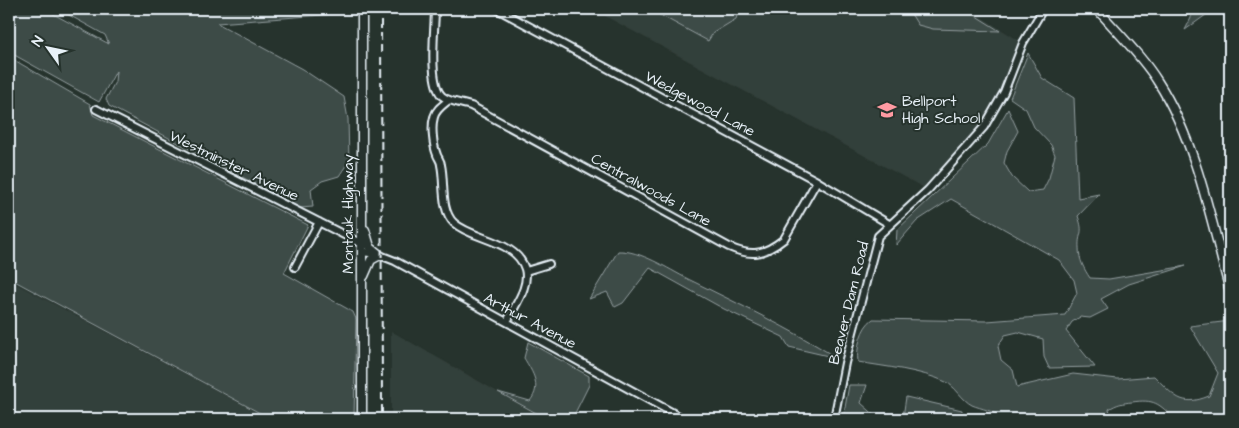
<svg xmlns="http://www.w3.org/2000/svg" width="1239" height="428" viewBox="0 0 1239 428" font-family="'Architects Daughter',sans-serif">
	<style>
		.built { fill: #333f3a }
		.green { fill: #3e4b47; stroke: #939ea0 }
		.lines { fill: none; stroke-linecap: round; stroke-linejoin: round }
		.minor-casing { stroke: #e8f1f8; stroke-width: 10 }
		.major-casing { stroke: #e8f1f8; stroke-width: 11 }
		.minor { stroke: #26332d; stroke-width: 6 }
		.major { stroke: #26332d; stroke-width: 8 }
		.rail { stroke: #e8f1f8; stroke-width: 2; stroke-dasharray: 8 4; stroke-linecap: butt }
		.labels { text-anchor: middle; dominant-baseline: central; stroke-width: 4; stroke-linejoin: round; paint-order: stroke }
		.poi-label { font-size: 15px; fill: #e8f1f8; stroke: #26332d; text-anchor: start }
		.street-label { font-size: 15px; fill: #e8f1f8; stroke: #26332d }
	</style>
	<rect width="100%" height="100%" fill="#26332d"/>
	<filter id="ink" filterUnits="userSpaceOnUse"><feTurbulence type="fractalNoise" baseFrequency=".02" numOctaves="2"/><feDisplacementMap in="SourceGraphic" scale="10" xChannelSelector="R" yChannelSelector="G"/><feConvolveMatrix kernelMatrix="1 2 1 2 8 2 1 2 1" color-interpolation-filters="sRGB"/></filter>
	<g filter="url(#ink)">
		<path class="built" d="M 592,9 L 968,9 L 1023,43 L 1004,92 L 984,127 L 928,190 Z
			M 9,280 L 103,330 L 270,419 L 9,419 Z
			M 391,331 L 545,419 L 391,419 Z"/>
		<path class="green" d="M 9,9 L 44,9 L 109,44 L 105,35 L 58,9 L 362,9 L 362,12 L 217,23 L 302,69 L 344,97 L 348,119 L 349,161 L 339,176 L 322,181 L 311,189 L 313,207 L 300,208 L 109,106 L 106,99 L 115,82 L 116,71 L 99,102 L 9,52 Z
			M 649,9 L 739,9 L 736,19 L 713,33 L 708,41 Z
			M 908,9 L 965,9 L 1000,31 L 933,29 L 918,25 Z
			M 1191,9 L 1209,9 L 1210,12 L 1185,30 L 1191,18 Z
			M 1028,53 L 1042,78 L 1074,98 L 1078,198 L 1099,194 L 1078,216 C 1085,235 1078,232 1079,248 C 1079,260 1084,269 1090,278 L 1109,279 L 1186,266 L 1129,284 L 1101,299 L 1108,309 L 1090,318 L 1080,317 L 1072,322 L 1066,331 L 1095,367 L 1049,368 L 1044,357 L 1043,339 L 1018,332 L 1005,335 L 998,346 L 1001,360 L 1013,370 L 1017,387 L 1073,374 L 1118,379 L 1154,376 C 1174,395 1180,408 1209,396 L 1218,373 L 1190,326 L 1230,321 L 1230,419 L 1174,419 C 1159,403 1154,399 1132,402 C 1122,403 1117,404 1109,409 L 1112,419 L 1000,419 C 995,410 981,409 972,405 C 962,400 956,387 946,382 C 920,370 886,367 858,362 C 856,348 861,327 873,319 L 987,321 L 1065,315 L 1077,293 L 1074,280 L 1059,260 L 951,199 L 917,221 L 896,245 L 897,230 L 988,144 L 1008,109 L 1018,131 L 1007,151 L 1004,163 L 1012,177 L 1028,192 L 1043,190 L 1049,178 L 1055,155 L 1051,145 L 1034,127 L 1026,109 L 1010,98 Z
			M 9,57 L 90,104 L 93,115 L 308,225 L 284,273 L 353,312 L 356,319 L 354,419 L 271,419 L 9,278 Z
			M 618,251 C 640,250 668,269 688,279 C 739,304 789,328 837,358 L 789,347 L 783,337 L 724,309 L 650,268 L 623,303 L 615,307 L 607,292 L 589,299 Z
			M 528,342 L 589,376 L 589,385 L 572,419 L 547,419 L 498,392 L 530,401 C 542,386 533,373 524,358 Z
			M 849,385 L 867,385 L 861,403 L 879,419 L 843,419 Z
			M 906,397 L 962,410 L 962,419 L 897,419 L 903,417 Z"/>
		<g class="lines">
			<g class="minor-casing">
				<path id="minor" d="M 435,9 C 435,28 428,83 442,96 C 449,102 462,103 471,106 L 729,247 C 751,257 764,255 784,239 L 817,181
					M 497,9 L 817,181 L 889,224
					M 449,100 C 443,105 436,109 434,117 C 431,127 433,145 437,155 C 438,158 441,161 441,165 C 445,182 440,210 454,223 C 473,240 516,240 525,269 C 530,287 514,306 507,322
					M 96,109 L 362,244
					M 362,252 L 377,254 L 395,261 L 684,419
					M 295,267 L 319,222
					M 526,271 L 549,264
					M 834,419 L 845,363 L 878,236 L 928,190 L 984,127 L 1004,92 L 1023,43 L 1043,9"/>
			</g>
			<g class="major-casing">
				<path id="major" d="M 362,9 L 362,419
					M 1097,9 C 1117,32 1142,56 1158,82 C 1196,141 1212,224 1230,291
					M 364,276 L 371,260 L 380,255 L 370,247 L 365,230"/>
			</g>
			<use href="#minor" class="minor"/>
			<use href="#major" class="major"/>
			<path class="rail" d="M 381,9 L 382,419"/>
		</g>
	</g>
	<defs>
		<g id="school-bare" transform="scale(1.5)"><path d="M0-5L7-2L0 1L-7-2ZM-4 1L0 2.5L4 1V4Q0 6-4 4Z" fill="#ff9aa2" stroke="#26332d" stroke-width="2.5" paint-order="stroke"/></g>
	</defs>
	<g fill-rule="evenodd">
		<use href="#school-bare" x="887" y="110"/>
	</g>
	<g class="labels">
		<g class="poi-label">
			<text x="902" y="101">Bellport<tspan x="902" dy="17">High School</tspan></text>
		</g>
		<g class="street-label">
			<text transform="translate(700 104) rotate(28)">Wedgewood Lane</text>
			<text transform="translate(234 166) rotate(26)">Westminster Avenue</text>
			<text transform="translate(651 190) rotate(29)">Centralwoods Lane</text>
			<text transform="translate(348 214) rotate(-90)">Montauk Highway</text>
			<text transform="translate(849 303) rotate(-76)">Beaver Dam Road</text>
			<text transform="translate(530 321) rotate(28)">Arthur Avenue</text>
		</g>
	</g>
	<rect width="1239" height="428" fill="none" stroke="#26332d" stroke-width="30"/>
	<rect x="15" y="15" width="1209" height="398" fill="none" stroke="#e8f1f8" stroke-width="2" filter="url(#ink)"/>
	<g transform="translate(48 48) rotate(303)" stroke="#26332d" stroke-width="4" paint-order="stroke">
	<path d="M0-4L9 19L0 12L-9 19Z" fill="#e8f1f8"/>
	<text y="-8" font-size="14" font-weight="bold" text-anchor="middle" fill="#e8f1f8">N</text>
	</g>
</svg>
